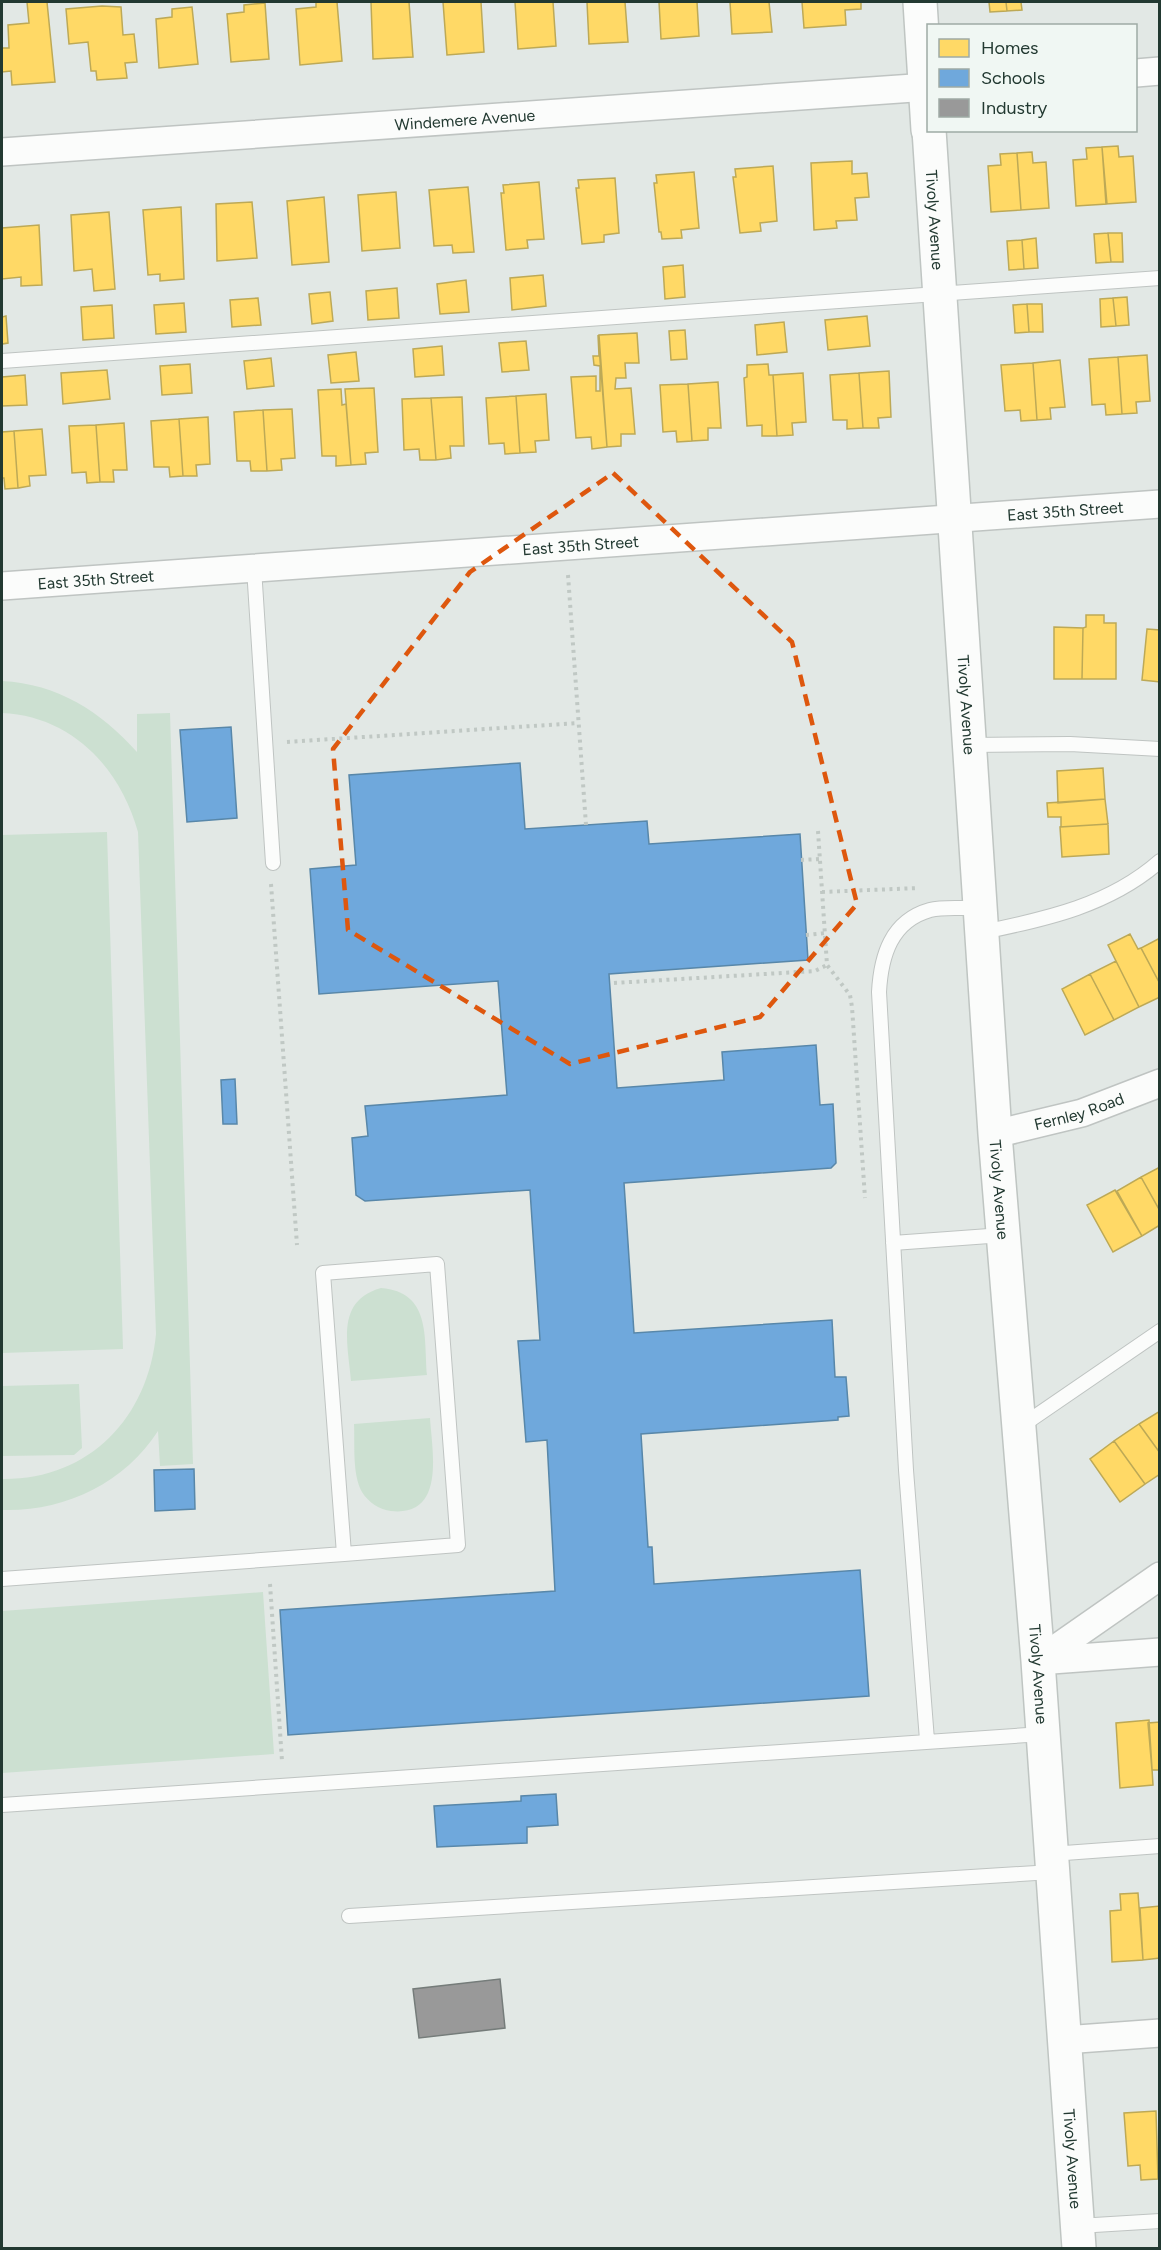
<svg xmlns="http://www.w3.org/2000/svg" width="1161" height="2250" viewBox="0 0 1161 2250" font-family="Figtree,sans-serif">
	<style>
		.green { fill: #cce0d1 }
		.homes { fill: #ffd966; stroke: #bda956; stroke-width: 1.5 }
		.schools { fill: #6fa8dc; stroke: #5887a9; stroke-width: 1.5 }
		.industry { fill: #999; stroke: #757c7a; stroke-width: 1.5 }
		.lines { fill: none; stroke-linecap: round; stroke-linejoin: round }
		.lane-casing { stroke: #bfc4c2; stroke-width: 16 }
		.street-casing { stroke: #bfc4c2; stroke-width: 30 }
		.secondary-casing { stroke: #bfc5c2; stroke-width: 36 }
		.path { stroke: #c0c8c4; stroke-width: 4; stroke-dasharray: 3 4.5; stroke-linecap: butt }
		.lane { stroke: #fbfcfb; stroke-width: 14 }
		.street { stroke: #fbfcfb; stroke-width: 27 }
		.secondary { stroke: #fbfcfb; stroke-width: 33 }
		.marked { fill: none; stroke: #de570e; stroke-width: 4.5; stroke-dasharray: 12 8; stroke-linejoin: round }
		.labels { text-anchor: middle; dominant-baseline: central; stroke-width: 6; stroke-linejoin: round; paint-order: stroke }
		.street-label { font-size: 16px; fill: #223931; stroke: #f0f7f3 }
	</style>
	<rect width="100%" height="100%" fill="#e2e8e5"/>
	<path class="green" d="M 2,681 C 58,684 100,711 137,752 L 137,714 L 170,713 L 193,1464 L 160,1466 L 158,1431 C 124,1484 63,1512 2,1510 L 2,1479 C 89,1480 148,1418 156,1334 L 138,832 C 120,767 71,716 2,713 Z
		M 107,832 L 123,1349 L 2,1353 L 2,835 Z
		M 381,1288 C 431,1292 424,1337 427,1375 L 351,1381 C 348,1344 335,1301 381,1288 Z
		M 79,1384 L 82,1448 L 74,1455 L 2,1456 L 2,1386 Z
		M 430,1418 C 432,1451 446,1517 391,1511 C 380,1510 368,1502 362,1492 C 352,1474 355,1444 354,1424 Z
		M 263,1592 L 274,1754 L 2,1773 L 2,1611 Z"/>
	<path class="homes" d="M 27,2 L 47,2 L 55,82 L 12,85 L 11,71 L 2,72 L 2,48 L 9,48 L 8,25 L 29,23 Z
		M 316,2 L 337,2 L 342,61 L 300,65 L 296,9 L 316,7 Z
		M 371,2 L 409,2 L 413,57 L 373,59 Z
		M 443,2 L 481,2 L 484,52 L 447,55 Z
		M 515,2 L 553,2 L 556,46 L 518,49 Z
		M 587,2 L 625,2 L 628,42 L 589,44 Z
		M 659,2 L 697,2 L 699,36 L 661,39 Z
		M 730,2 L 769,2 L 772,32 L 732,34 Z
		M 802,2 L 861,2 L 861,9 L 845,10 L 846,25 L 804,28 Z
		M 989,2 L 1006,2 L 1007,11 L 990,12 Z
		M 1006,2 L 1021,2 L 1022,10 L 1007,11 Z
		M 265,3 L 269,59 L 231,62 L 227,14 L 244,12 L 244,5 Z
		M 102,6 L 121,7 L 123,35 L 134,34 L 137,62 L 125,63 L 127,78 L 97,80 L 96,71 L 91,71 L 88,42 L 69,44 L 66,9 Z
		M 192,7 L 198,64 L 159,68 L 156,19 L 172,17 L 172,9 Z
		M 1118,146 L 1119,157 L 1133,156 L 1136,202 L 1106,204 L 1102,147 Z
		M 1102,147 L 1107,204 L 1076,206 L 1073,160 L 1087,159 L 1086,148 Z
		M 1032,152 L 1033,163 L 1046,162 L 1049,208 L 1021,210 L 1017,153 Z
		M 1017,153 L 1021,210 L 991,212 L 988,166 L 1001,165 L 1000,154 Z
		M 852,161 L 852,174 L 867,173 L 869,197 L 855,198 L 857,220 L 836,221 L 837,228 L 814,230 L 811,163 Z
		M 773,166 L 777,221 L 760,223 L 761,231 L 740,233 L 733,177 L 736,177 L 735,169 Z
		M 694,172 L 699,228 L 681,230 L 682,238 L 662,239 L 661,232 L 659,232 L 654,183 L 657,183 L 656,175 Z
		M 615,178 L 619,233 L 604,235 L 604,242 L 582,244 L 576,188 L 579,188 L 578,180 Z
		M 539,182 L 544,239 L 527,240 L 528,248 L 506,250 L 501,193 L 504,193 L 503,185 Z
		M 468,187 L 474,252 L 453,253 L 452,245 L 434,246 L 429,190 Z
		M 396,192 L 400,248 L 362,251 L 358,195 Z
		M 324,197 L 329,262 L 292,265 L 287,201 Z
		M 252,202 L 257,258 L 217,261 L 216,204 Z
		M 181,207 L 184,279 L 160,281 L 160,274 L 148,275 L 143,210 Z
		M 109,212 L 115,289 L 94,291 L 92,269 L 74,271 L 71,215 Z
		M 39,225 L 42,285 L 21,286 L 21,277 L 2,279 L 2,228 Z
		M 1108,233 L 1111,262 L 1096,263 L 1094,234 Z
		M 1108,233 L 1122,233 L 1123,262 L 1111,262 Z
		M 1036,238 L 1038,268 L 1024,269 L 1022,240 Z
		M 1022,240 L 1024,269 L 1009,270 L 1007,241 Z
		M 683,265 L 685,297 L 665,299 L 663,267 Z
		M 543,275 L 546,306 L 512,310 L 510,278 Z
		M 466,280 L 469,312 L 440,314 L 437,284 Z
		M 397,288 L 399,318 L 368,320 L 366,291 Z
		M 330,292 L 333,321 L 312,324 L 309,294 Z
		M 1127,297 L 1129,325 L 1116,326 L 1113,298 Z
		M 258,298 L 261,325 L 232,327 L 230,300 Z
		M 1113,298 L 1116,326 L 1101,327 L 1100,299 Z
		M 184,303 L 186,332 L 156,334 L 154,305 Z
		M 1027,304 L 1029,332 L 1015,333 L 1013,305 Z
		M 1027,304 L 1042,304 L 1043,332 L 1029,332 Z
		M 112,305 L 114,338 L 83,340 L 81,307 Z
		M 6,316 L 8,343 L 2,344 L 2,317 Z
		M 867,316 L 870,346 L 828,350 L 825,320 Z
		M 784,322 L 787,352 L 757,355 L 755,325 Z
		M 685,330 L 687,359 L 671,360 L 669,331 Z
		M 637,333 L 639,363 L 625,363 L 626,378 L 616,378 L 615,389 L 631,388 L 635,434 L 621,434 L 621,446 L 607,447 L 599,335 Z
		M 598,335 L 607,447 L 592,449 L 591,437 L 576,438 L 571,377 L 596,376 L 596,391 L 600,391 L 600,366 L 594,365 L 593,356 L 599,356 Z
		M 526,341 L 529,370 L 502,372 L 499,343 Z
		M 442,346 L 444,375 L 415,377 L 413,349 Z
		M 356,352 L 359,381 L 331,383 L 328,355 Z
		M 1147,355 L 1150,401 L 1136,402 L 1137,413 L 1122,414 L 1118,357 Z
		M 1118,357 L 1122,414 L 1106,415 L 1105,404 L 1092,405 L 1089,359 Z
		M 271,358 L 274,386 L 247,389 L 244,361 Z
		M 1060,360 L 1065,407 L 1050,408 L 1051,419 L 1037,420 L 1033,363 Z
		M 1033,363 L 1037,420 L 1021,421 L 1020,410 L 1005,411 L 1001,365 Z
		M 190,364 L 192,393 L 162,395 L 160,366 Z
		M 768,364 L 769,375 L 773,375 L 777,436 L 762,436 L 762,425 L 747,426 L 744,378 L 747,377 L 747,365 Z
		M 107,370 L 110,399 L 63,404 L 61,373 Z
		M 889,371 L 891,417 L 878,418 L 879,428 L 863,428 L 859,373 Z
		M 803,373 L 806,422 L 792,423 L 793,435 L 777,436 L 773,375 Z
		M 859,373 L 863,428 L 847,429 L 847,420 L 833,420 L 830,375 Z
		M 25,375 L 27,405 L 2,406 L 2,377 Z
		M 718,382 L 721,428 L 708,428 L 708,440 L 692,441 L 688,384 Z
		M 688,384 L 692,441 L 677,442 L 676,431 L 663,432 L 660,385 Z
		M 374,388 L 378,452 L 365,453 L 366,464 L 351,465 L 345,389 Z
		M 341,389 L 342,405 L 346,404 L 351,465 L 336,466 L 336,456 L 322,456 L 318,390 Z
		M 546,394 L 549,440 L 535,441 L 536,452 L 520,453 L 516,396 Z
		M 516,396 L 520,453 L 505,454 L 504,443 L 489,444 L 486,398 Z
		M 462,397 L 464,446 L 450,446 L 451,458 L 436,460 L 431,398 Z
		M 431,398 L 436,460 L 420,460 L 419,449 L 404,450 L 402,399 Z
		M 292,409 L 295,458 L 281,459 L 282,470 L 267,471 L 263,410 Z
		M 263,410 L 267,471 L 251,471 L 250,461 L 237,461 L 234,412 Z
		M 208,417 L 210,464 L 196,465 L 197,476 L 183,476 L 179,419 Z
		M 179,419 L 183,476 L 170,477 L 169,467 L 154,467 L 151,421 Z
		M 124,423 L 127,470 L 113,470 L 114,482 L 100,482 L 96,425 Z
		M 96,425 L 100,482 L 87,483 L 86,472 L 72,473 L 69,426 Z
		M 42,429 L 46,475 L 29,476 L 30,486 L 18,488 L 14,431 Z
		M 14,431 L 18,488 L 5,489 L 4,478 L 2,478 L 2,432 Z
		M 1086,615 L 1104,615 L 1104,623 L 1116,623 L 1116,679 L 1082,679 L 1083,628 L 1086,627 Z
		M 1054,627 L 1083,628 L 1082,679 L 1054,679 Z
		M 1147,629 L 1160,630 L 1160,682 L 1142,680 Z
		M 1103,768 L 1105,799 L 1058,803 L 1057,771 Z
		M 1105,799 L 1108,824 L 1061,827 L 1061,817 L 1048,817 L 1047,803 Z
		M 1108,824 L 1109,854 L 1062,857 L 1060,827 Z
		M 1130,934 L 1138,949 L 1141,948 L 1160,984 L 1160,997 L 1139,1007 L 1108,945 Z
		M 1160,938 L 1160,984 L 1141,948 Z
		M 1116,961 L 1139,1007 L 1114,1020 L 1090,974 Z
		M 1090,974 L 1114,1020 L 1085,1035 L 1062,989 Z
		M 1160,1167 L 1160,1211 L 1141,1177 Z
		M 1141,1177 L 1160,1211 L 1160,1225 L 1142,1236 L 1117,1191 Z
		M 1115,1190 L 1142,1236 L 1113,1252 L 1087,1205 Z
		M 1160,1411 L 1160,1453 L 1139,1424 Z
		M 1139,1424 L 1160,1453 L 1160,1474 L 1145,1484 L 1114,1441 Z
		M 1114,1441 L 1145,1484 L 1120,1502 L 1090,1459 Z
		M 1149,1720 L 1153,1785 L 1120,1788 L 1116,1723 Z
		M 1160,1722 L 1160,1770 L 1152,1770 L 1148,1723 Z
		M 1138,1893 L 1143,1960 L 1112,1962 L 1110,1911 L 1121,1910 L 1120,1894 Z
		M 1160,1906 L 1160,1958 L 1143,1960 L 1140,1908 Z
		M 1156,2111 L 1158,2179 L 1141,2180 L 1140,2165 L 1128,2166 L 1124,2113 Z"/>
	<path class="schools" d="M 231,727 L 237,818 L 187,822 L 180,730 Z
		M 520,763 L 525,829 L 647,821 L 649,844 L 800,834 L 808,960 L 609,974 L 617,1088 L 724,1080 L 722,1052 L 816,1045 L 820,1105 L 833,1104 L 836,1163 L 831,1168 L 624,1183 L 634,1333 L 832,1320 L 835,1377 L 846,1377 L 849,1416 L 838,1417 L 838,1420 L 641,1434 L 648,1547 L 652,1547 L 654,1584 L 860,1570 L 869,1696 L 288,1735 L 280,1610 L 555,1591 L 547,1440 L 526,1442 L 518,1341 L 540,1340 L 530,1190 L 365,1201 L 356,1195 L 352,1138 L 368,1136 L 365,1106 L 507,1095 L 498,981 L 319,994 L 310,869 L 356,865 L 349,775 Z
		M 235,1079 L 237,1124 L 223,1124 L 221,1080 Z
		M 194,1469 L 195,1509 L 155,1511 L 154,1470 Z
		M 556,1794 L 558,1825 L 527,1827 L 527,1843 L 437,1847 L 434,1806 L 521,1801 L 521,1796 Z"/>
	<path class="industry" d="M 500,1979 L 505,2028 L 419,2038 L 413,1989 Z"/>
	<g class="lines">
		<g class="lane-casing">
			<path id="lane" d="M 2,361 L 1160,278
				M 254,568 L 273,863
				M 970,745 L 1070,744 L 1160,749
				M 983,932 C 1047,919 1110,905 1160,861
				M 893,1243 L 1003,1235
				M 437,1264 L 458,1545 L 344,1554 L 323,1273 Z
				M 1020,1427 L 1160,1331
				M 2,1579 L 344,1554
				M 927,1740 L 906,1470 L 879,992 C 881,956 891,921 930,910 C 945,906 966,909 982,908
				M 2,1805 L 1043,1734
				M 1051,1854 L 1160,1846
				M 349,1916 L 1052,1872
				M 1078,2226 L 1160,2221"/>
		</g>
		<g class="street-casing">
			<g id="street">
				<path d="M 1136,73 L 1160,71"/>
				<path id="s1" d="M 2,152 L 928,87"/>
				<path id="s2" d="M 2,586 L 1160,504"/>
				<path id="s3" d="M 995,1134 L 1082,1113 L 1160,1083"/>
				<path d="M 1038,1661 L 1160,1576"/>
				<path d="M 1038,1661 L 1160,1652"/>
				<path d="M 1064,2040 L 1160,2033"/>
			</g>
		</g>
		<g class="secondary-casing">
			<g id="secondary">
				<path d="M 920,2 L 928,130"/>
				<path id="s4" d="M 929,130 L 995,1134 L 1038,1661 L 1079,2248"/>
			</g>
		</g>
		<path class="path" d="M 568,575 L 586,825
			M 287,742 L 578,723
			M 818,831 L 827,965 L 850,995 L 852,1007 L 865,1198
			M 801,860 L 820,859
			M 271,884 L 297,1245
			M 822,892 L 918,888
			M 806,935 L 825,933
			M 614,983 L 815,971 L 827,965
			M 270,1584 L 282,1761"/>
		<use href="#lane" class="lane"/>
		<use href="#street" class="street"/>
		<use href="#secondary" class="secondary"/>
	</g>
	<path class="marked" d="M 613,473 L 792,642 L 857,904 L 760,1017 L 570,1064 L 348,930 L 333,749 L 470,572 Z"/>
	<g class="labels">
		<g class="street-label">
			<text stroke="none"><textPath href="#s1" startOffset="464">Windemere Avenue</textPath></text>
			<text stroke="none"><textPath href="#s4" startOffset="90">Tivoly Avenue</textPath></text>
			<text stroke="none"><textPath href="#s2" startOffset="1066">East 35th Street</textPath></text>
			<text stroke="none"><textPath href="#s2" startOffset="580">East 35th Street</textPath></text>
			<text stroke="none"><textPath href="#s2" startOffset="94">East 35th Street</textPath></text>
			<text stroke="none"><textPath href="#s4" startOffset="576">Tivoly Avenue</textPath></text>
			<text stroke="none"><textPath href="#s3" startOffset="87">Fernley Road</textPath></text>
			<text stroke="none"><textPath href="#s4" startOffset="1062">Tivoly Avenue</textPath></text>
			<text stroke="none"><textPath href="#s4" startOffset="1548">Tivoly Avenue</textPath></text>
			<text stroke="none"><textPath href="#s4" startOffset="2034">Tivoly Avenue</textPath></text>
		</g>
	</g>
	<rect width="1161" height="2250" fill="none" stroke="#223931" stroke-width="6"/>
	<rect x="927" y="24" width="210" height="108" fill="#f0f7f3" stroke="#9eaba5" stroke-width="1.5"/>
	<rect x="939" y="39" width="30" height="18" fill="#ffd966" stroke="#9eaba5" stroke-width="1.5"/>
	<text x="981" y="54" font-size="18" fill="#223931">Homes</text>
	<rect x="939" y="69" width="30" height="18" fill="#6fa8dc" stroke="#9eaba5" stroke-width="1.5"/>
	<text x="981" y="84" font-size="18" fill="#223931">Schools</text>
	<rect x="939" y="99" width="30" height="18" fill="#999999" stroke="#9eaba5" stroke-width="1.5"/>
	<text x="981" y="114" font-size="18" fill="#223931">Industry</text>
</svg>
